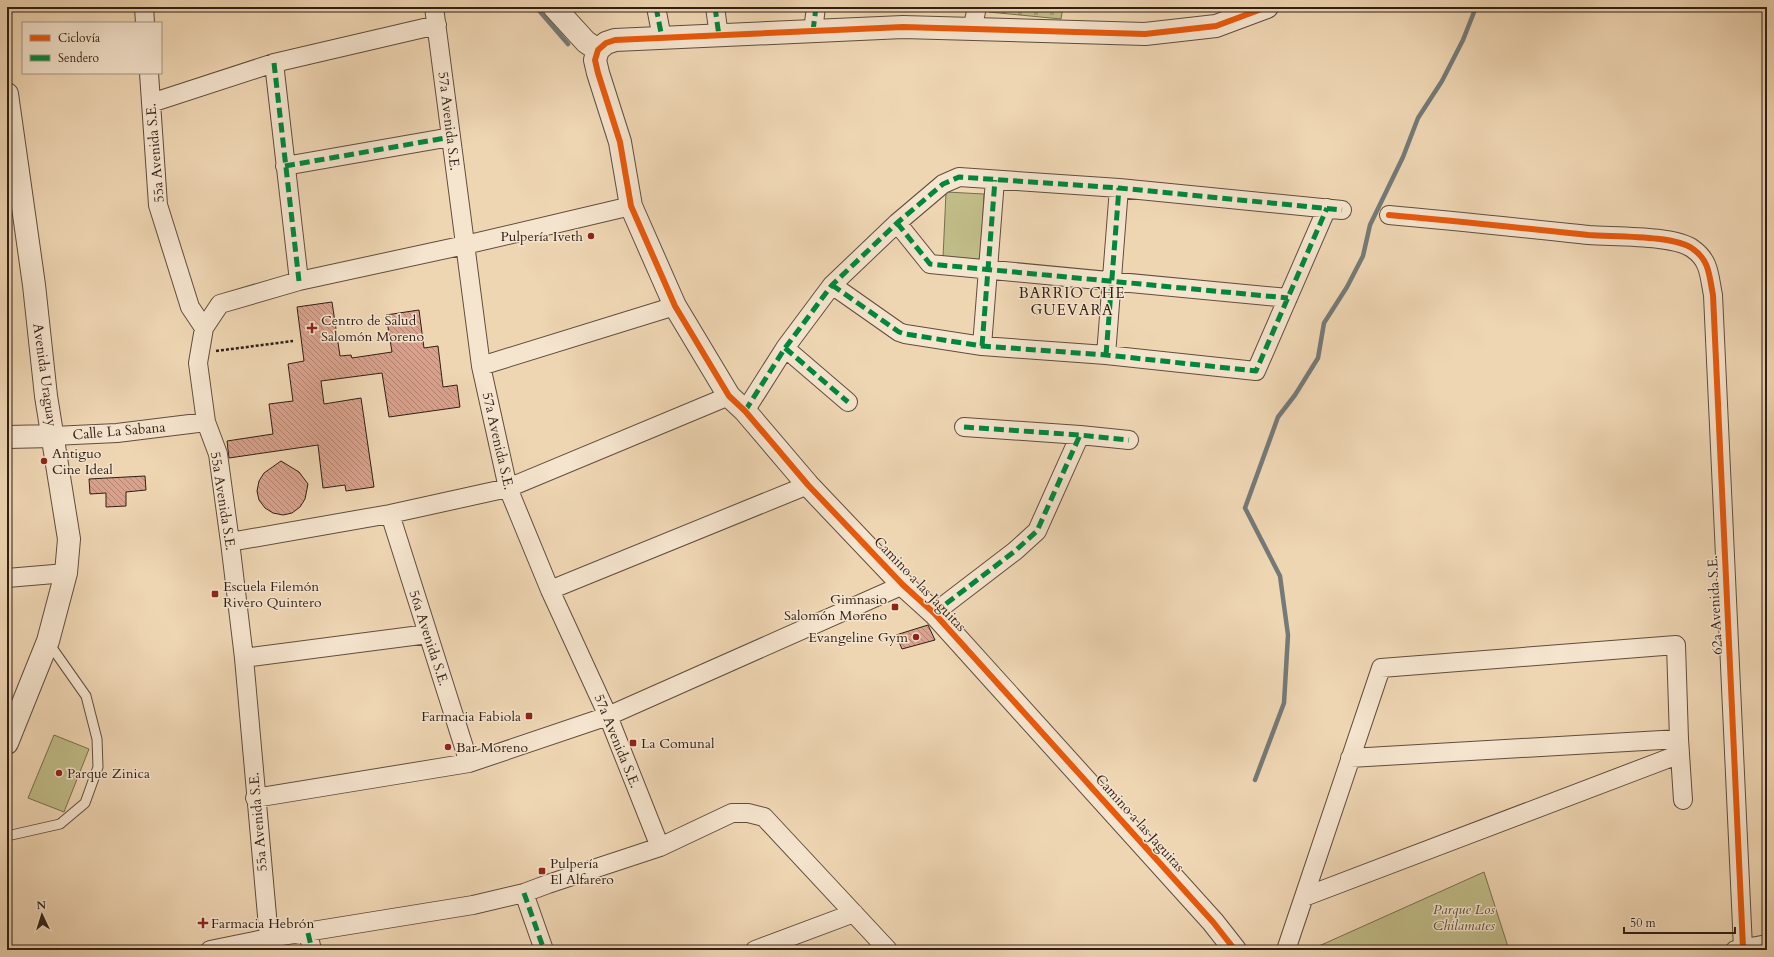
<svg xmlns="http://www.w3.org/2000/svg" width="1774" height="957" viewBox="0 0 1774 957" font-family="Cardo,serif">
	<style>
		.cemetery { fill: url(#cemetery-stones); stroke: #786e4e }
		.park { fill: #c0bc88; stroke: #786e4e }
		.lines { fill: none; stroke-linecap: round; stroke-linejoin: round }
		.stream { stroke: #747a78; stroke-width: 4.5 }
		.building { fill: url(#building-back-hatch); stroke: #301f15 }
		.service-casing { stroke: #604d3c; stroke-width: 11 }
		.minor-casing { stroke: #604d3c; stroke-width: 20 }
		.tertiary-casing { stroke: #604d3c; stroke-width: 24 }
		.path { stroke: #301f15; stroke-width: 2.5; stroke-dasharray: 3 2; stroke-linecap: butt }
		.service { stroke: #f5e4ce; stroke-width: 9 }
		.minor { stroke: #f5e4ce; stroke-width: 18 }
		.tertiary { stroke: #f5e4ce; stroke-width: 22 }
		.quiet { stroke: #00873e; stroke-width: 5; stroke-dasharray: 10 5; stroke-linecap: butt }
		.cycleway-casing { stroke: #f5e4ce; stroke-width: 8 }
		.cycleway { stroke: #e8590c; stroke-width: 6 }
		.poi-dot { fill: #8f2418; stroke: #f5e4ce; stroke-width: 1.5 }
		.labels { text-anchor: middle; dominant-baseline: central; stroke-width: 3; stroke-linejoin: round; paint-order: stroke }
		.street-label { font-size: 14px; fill: #301f15; stroke: #f5e4ce }
		.poi-label { font-size: 14px; fill: #301f15; stroke: #f5e4ce; text-anchor: start }
		.park-label { font-size: 14px; font-style: italic; fill: #5b4e38; stroke: #f5e4ce }
		.neighbourhood-label { font-size: 15px; letter-spacing: 1px; fill: #301f15; stroke: #f5e4ce }
	</style>
	<defs>
		<pattern id="cemetery-stones" width="16" height="16" patternUnits="userSpaceOnUse"><rect width="16" height="16" fill="#c0bc88"/><path d="M2 7V4a2 2 0 0 1 4 0v3zM10 15v-3a2 2 0 0 1 4 0v3z" fill="#a5a174"/></pattern>
		<pattern id="building-back-hatch" width="6" height="6" patternUnits="userSpaceOnUse"><rect width="6" height="6" fill="#daa18c"/><path d="M-1 5l2 2M0 0l6 6M5-1l2 2" fill="none" stroke="#b18371"/></pattern>
	</defs>
	<rect width="100%" height="100%" fill="#efd6b3"/>
	<filter id="stains"><feTurbulence type="fractalNoise" baseFrequency=".005" numOctaves="4"/><feColorMatrix values="0 0 0 0 .2 0 0 0 0 .09 0 0 0 0 .02 0 0 0 .5 -.17"/></filter>
	<radialGradient id="worn" r=".72"><stop offset=".6" stop-color="#630" stop-opacity="0"/><stop offset="1" stop-color="#630" stop-opacity=".3"/></radialGradient>
	<path class="cemetery" d="M 990,7 L 1063,7 L 1061,19 L 989,12 Z"/>
	<path class="park" d="M 946,192 L 984,194 L 981,260 L 943,258 Z
		M 54,735 L 89,749 L 64,812 L 28,798 Z
		M 1484,872 L 1509,950 L 1310,950 Z"/>
	<g class="lines">
		<path class="stream" d="M 536,7 L 568,44
			M 1255,780 L 1284,703 L 1288,635 L 1280,576 L 1245,508 L 1278,417 L 1295,395 L 1318,358 L 1324,323 L 1347,287 L 1363,256 L 1370,225 L 1403,157 L 1418,118 L 1442,81 L 1463,40 L 1476,7"/>
	</g>
	<path class="building" d="M 332,302 L 340,356 L 351,355 L 352,358 L 392,352 L 386,315 L 419,310 L 424,348 L 438,346 L 443,387 L 457,385 L 460,407 L 389,417 L 382,373 L 321,381 L 324,404 L 361,398 L 374,487 L 346,491 L 345,485 L 323,488 L 318,445 L 229,458 L 227,441 L 273,434 L 269,404 L 293,401 L 288,364 L 304,361 L 297,307 Z
		M 281,461 L 299,472 L 308,484 L 305,499 L 300,507 L 292,513 L 283,515 L 273,513 L 265,508 L 259,500 L 257,491 L 259,481 L 264,473 Z
		M 145,476 L 146,490 L 126,492 L 126,506 L 106,507 L 106,493 L 90,494 L 89,479 Z
		M 928,625 L 935,640 L 902,649 L 896,635 Z"/>
	<g class="lines">
		<g class="service-casing">
			<path id="service" d="M 7,836 L 60,824 L 85,803 L 98,767 L 97,739 L 86,696 L 48,642"/>
		</g>
		<g class="minor-casing">
			<path id="minor" d="M 144,7 L 145,23
				M 434,7 L 481,366 L 508,488 L 550,590 L 608,716 L 660,847
				M 656,7 L 662,38
				M 715,7 L 719,36
				M 972,30 L 977,7
				M 813,31 L 816,7
				M 274,63 L 299,281
				M 149,73 L 158,205 L 190,307 L 204,328 L 198,363 L 206,422 L 218,454 L 230,542 L 244,658 L 269,938
				M 151,103 L 274,63 L 437,25
				M 285,166 L 451,137
				M 1389,215 C 1456,221 1522,228 1589,235 C 1614,237 1675,235 1693,249 C 1710,261 1709,276 1713,295 L 1743,948
				M 897,223 L 930,264 L 1288,298
				M 832,285 L 899,332 L 905,334 L 982,346 L 1106,355 L 1256,371 L 1327,208
				M 204,328 L 220,304 L 299,281 L 465,245 L 631,206
				M 982,346 L 995,180
				M 785,348 L 848,402
				M 1106,355 L 1119,188
				M 481,366 L 675,306
				M 745,411 L 785,348 L 832,285 L 897,223 L 943,184 L 959,177 L 1119,188 L 1342,210
				M 964,427 L 1080,435 L 1129,440
				M 53,436 L 117,433 L 206,422
				M 390,514 L 469,763
				M 230,542 L 390,514 L 508,488 L 729,396
				M 7,578 L 66,573
				M 550,590 L 808,485
				M 934,613 L 1015,551 L 1037,531 L 1080,435
				M 244,658 L 428,634
				M 1350,758 L 1679,739
				M 255,798 L 469,763 L 608,716 L 903,585
				M 524,893 L 544,950
				M 1304,897 L 1680,754
				M 308,933 L 312,950
				M 210,950 L 269,938 L 473,905 L 524,893 L 548,884 L 660,847 L 732,813 L 748,813 L 764,817 L 888,950
				M 755,950 L 854,913
				M 1286,950 L 1381,668 L 1676,645 L 1679,739 L 1683,800
				M 1735,950 L 1767,944"/>
		</g>
		<g class="tertiary-casing">
			<path id="tertiary" d="M 554,7 L 586,42 L 598,50
				M 7,94 L 34,285 L 46,396 L 69,539 L 66,573 L 48,641 L 7,743
				M 7,437 L 53,436
				M 1235,950 L 1213,922 L 934,613 L 903,585 L 808,485 L 745,411 L 729,396 L 675,306 L 631,206 L 620,142 L 598,73 L 595,60 L 598,50 L 606,43 L 615,40 L 903,27 L 1145,34 L 1216,26 L 1267,7"/>
		</g>
		<path class="path" d="M 216,351 L 293,341"/>
		<use href="#service" class="service"/>
		<use href="#minor" class="minor"/>
		<use href="#tertiary" class="tertiary"/>
		<path class="quiet" d="M 656,7 L 662,38
			M 715,7 L 719,36
			M 813,31 L 816,7
			M 274,63 L 299,281
			M 285,166 L 451,137
			M 897,223 L 930,264 L 1288,298
			M 832,285 L 899,332 L 905,334 L 982,346 L 1106,355 L 1256,371 L 1327,208
			M 982,346 L 995,180
			M 785,348 L 848,402
			M 1106,355 L 1119,188
			M 745,411 L 785,348 L 832,285 L 897,223 L 943,184 L 959,177 L 1119,188 L 1342,210
			M 964,427 L 1080,435 L 1129,440
			M 934,613 L 1015,551 L 1037,531 L 1080,435
			M 524,893 L 544,950
			M 308,933 L 312,950"/>
		<g class="cycleway-casing">
			<path id="cycleway" d="M 1389,215 C 1456,221 1522,228 1589,235 C 1614,237 1675,235 1693,249 C 1710,261 1709,276 1713,295 L 1743,948
				M 1235,950 L 1213,922 L 934,613 L 903,585 L 808,485 L 745,411 L 729,396 L 675,306 L 631,206 L 620,142 L 598,73 L 595,60 L 598,50 L 606,43 L 615,40 L 903,27 L 1145,34 L 1216,26 L 1267,7"/>
		</g>
		<use href="#cycleway" class="cycleway"/>
	</g>
	<g class="poi-dot">
		<circle cx="591" cy="236" r="4"/>
		<path d="M310 322h4v4h4v4h-4v4h-4v-4h-4v-4h4z"/>
		<circle cx="44" cy="461" r="4"/>
		<rect x="211" y="590" width="8" height="8" rx="2"/>
		<rect x="891" y="603" width="8" height="8" rx="2"/>
		<circle cx="916" cy="637" r="4"/>
		<rect x="525" y="712" width="8" height="8" rx="2"/>
		<rect x="629" y="739" width="8" height="8" rx="2"/>
		<circle cx="448" cy="747" r="4"/>
		<circle cx="59" cy="773" r="4"/>
		<rect x="538" y="867" width="8" height="8" rx="2"/>
		<path d="M201 917h4v4h4v4h-4v4h-4v-4h-4v-4h4z"/>
	</g>
	<g class="labels">
		<g class="street-label">
			<text transform="translate(449 121) rotate(83)">57a Avenida S.E.</text>
			<text transform="translate(155 153) rotate(-95)">55a Avenida S.E.</text>
			<text transform="translate(45 375) rotate(82)">Avenida Uraguay</text>
			<text transform="translate(119 431) rotate(-5)">Calle La Sabana</text>
			<text transform="translate(498 441) rotate(77)">57a Avenida S.E.</text>
			<text transform="translate(223 501) rotate(81)">55a Avenida S.E.</text>
			<text transform="translate(920 584) rotate(46)">Camino a las Jaguitas</text>
			<text transform="translate(1715 605) rotate(-93)">62a Avenida S.E.</text>
			<text transform="translate(429 638) rotate(72)">56a Avenida S.E.</text>
			<text transform="translate(617 741) rotate(68)">57a Avenida S.E.</text>
			<text transform="translate(258 822) rotate(-95)">55a Avenida S.E.</text>
			<text transform="translate(1140 823) rotate(48)">Camino a las Jaguitas</text>
		</g>
		<g class="poi-label">
			<text x="583" y="236" text-anchor="end">Pulpería Iveth</text>
			<text x="321" y="320">Centro de Salud<tspan x="321" dy="16">Salomón Moreno</tspan></text>
			<text x="52" y="453">Antiguo<tspan x="52" dy="16">Cine Ideal</tspan></text>
			<text x="223" y="586">Escuela Filemón<tspan x="223" dy="16">Rivero Quintero</tspan></text>
			<text x="887" y="599" text-anchor="end">Gimnasio<tspan x="887" dy="16">Salomón Moreno</tspan></text>
			<text x="908" y="637" text-anchor="end">Evangeline Gym</text>
			<text x="521" y="716" text-anchor="end">Farmacia Fabiola</text>
			<text x="641" y="743">La Comunal</text>
			<text x="456" y="747">Bar Moreno</text>
			<text x="67" y="773">Parque Zinica</text>
			<text x="550" y="863">Pulpería<tspan x="550" dy="16">El Alfarero</tspan></text>
			<text x="211" y="923">Farmacia Hebrón</text>
		</g>
		<g class="park-label">
			<text x="1464" y="909">Parque Los<tspan x="1464" dy="16">Chilamates</tspan></text>
		</g>
		<g class="neighbourhood-label">
			<text x="1072" y="293">BARRIO CHE<tspan x="1072" dy="17">GUEVARA</tspan></text>
		</g>
	</g>
	<rect width="1774" height="957" fill="none" stroke="#efd6b3" stroke-width="24"/>
	<rect x="8" y="8" width="1758" height="941" fill="none" stroke="#301f15" stroke-width="2"/>
	<rect x="12" y="12" width="1750" height="933" fill="none" stroke="#301f15"/>
	<rect x="22" y="22" width="140" height="52" fill="#f5e4ce" stroke="#a69584"/>
	<rect x="30" y="35" width="20" height="6" fill="#e8590c" stroke="#a69584"/>
	<text x="58" y="42" font-size="12" fill="#301f15">Ciclovía</text>
	<rect x="30" y="55" width="20" height="6" fill="#00873e" stroke="#a69584"/>
	<text x="58" y="62" font-size="12" fill="#301f15">Sendero</text>
	<g transform="translate(42 915) rotate(356)" stroke="#f5e4ce" stroke-width="3" paint-order="stroke">
	<path d="M0-3L7 15L0 10L-7 15Z" fill="#301f15"/>
	<text y="-6" font-size="11" font-weight="bold" text-anchor="middle" fill="#301f15">N</text>
	</g>
	<path d="M1624 927v6h111v-6" fill="none" stroke="#301f15" stroke-width="2"/>
	<text x="1630" y="927" font-size="12" fill="#301f15" stroke="#f5e4ce" stroke-width="3" paint-order="stroke">50 m</text>
	<rect width="100%" height="100%" filter="url(#stains)"/>
	<rect width="100%" height="100%" fill="url(#worn)"/>
</svg>
